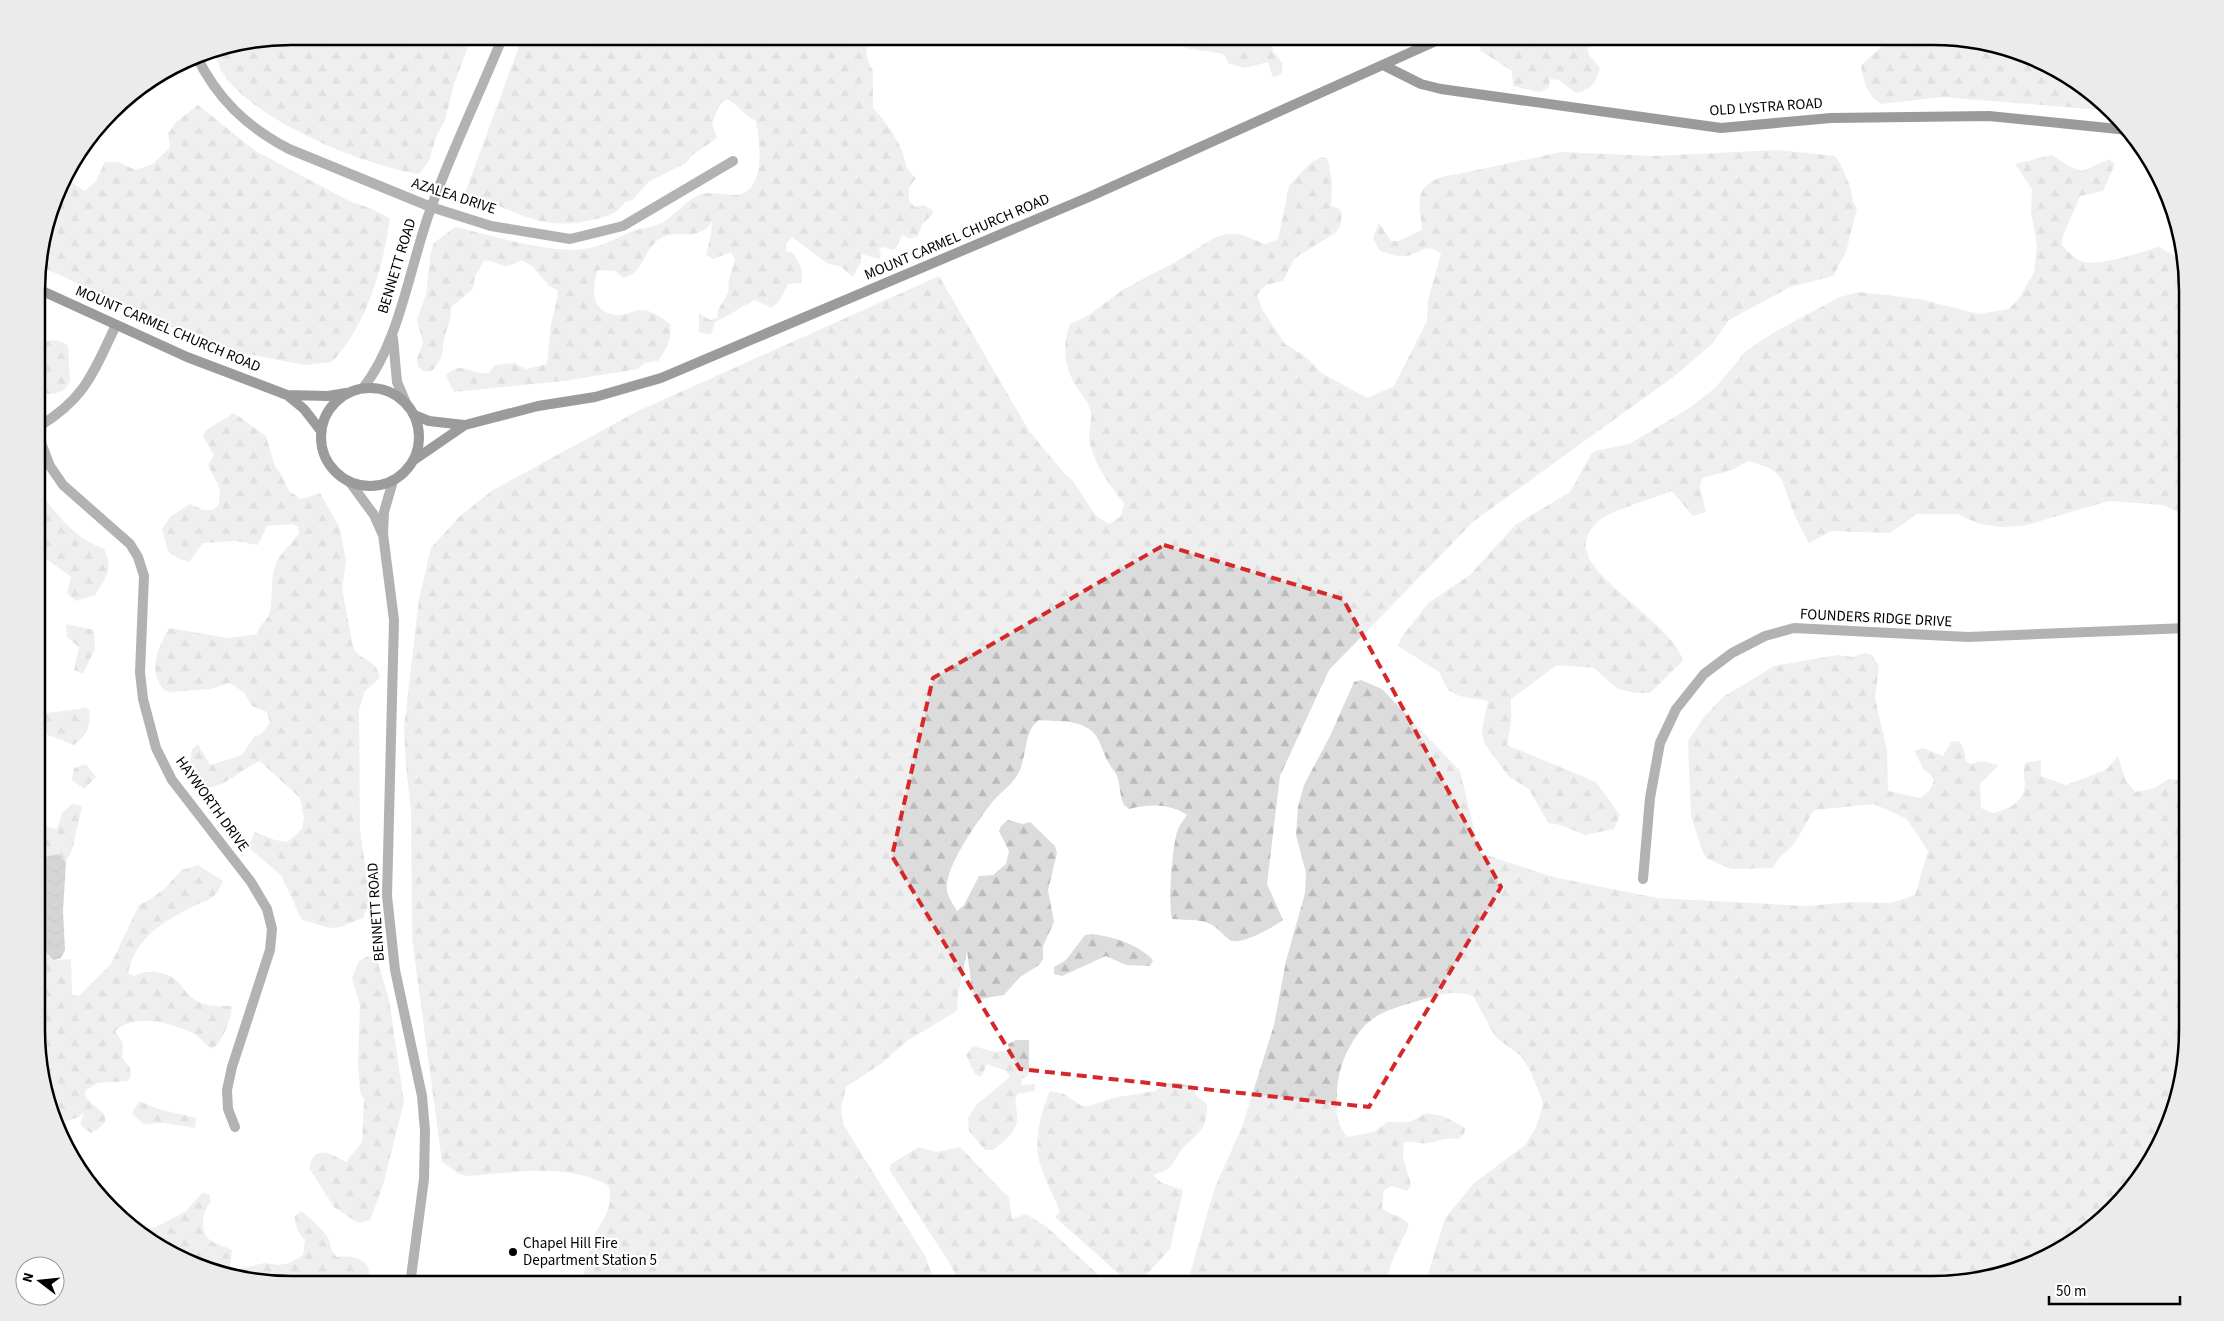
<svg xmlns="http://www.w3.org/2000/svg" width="2224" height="1321" viewBox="0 0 2224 1321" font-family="'Source Sans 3',sans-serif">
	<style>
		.forest { fill: url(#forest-firs) }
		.water { fill: url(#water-waves) }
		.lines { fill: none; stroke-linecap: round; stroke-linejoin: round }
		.street { stroke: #555; stroke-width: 10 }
		.secondary { stroke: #222; stroke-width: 10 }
		.marked { fill: none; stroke: #d62828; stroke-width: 4; stroke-dasharray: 10 6; stroke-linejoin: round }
		.poi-dot { fill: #000; stroke: #fff; stroke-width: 2 }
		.labels { text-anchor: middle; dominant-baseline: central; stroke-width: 4.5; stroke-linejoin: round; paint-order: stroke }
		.street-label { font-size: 15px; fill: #000; stroke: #fff }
		.poi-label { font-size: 15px; fill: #000; stroke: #fff; text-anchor: start }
		.rim { fill: none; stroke: #000; stroke-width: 2.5 }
	</style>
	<defs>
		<pattern id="forest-firs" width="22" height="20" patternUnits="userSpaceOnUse" patternTransform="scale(1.25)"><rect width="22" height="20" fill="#dcdcdc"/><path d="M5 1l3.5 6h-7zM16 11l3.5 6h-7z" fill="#bbb"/></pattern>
		<pattern id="water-waves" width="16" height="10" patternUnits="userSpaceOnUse" patternTransform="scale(1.25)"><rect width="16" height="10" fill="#a3a3a3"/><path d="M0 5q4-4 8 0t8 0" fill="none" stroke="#8b8b8b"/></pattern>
	</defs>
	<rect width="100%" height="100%" fill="#fff"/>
	<path class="forest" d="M 291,36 L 472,36 L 454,84 L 445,120 L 436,137 L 429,161 L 419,174 C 364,166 249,119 221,70 C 218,64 217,57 215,51 Z
		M 526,36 L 902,36 L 868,43 L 866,55 L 873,72 L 873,108 C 884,119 896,136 902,151 C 907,165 904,167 916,178 L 909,188 L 909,201 L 915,207 L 924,205 L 933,211 L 932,215 L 922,224 L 918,236 L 910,239 L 902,235 L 896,248 L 892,250 L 884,247 L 879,248 L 881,255 L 879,259 L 861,254 L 861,262 L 853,277 L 840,266 L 828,264 L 792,237 L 786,244 L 786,251 L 793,253 C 800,264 804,271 801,283 L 788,284 L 780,300 L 771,308 L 755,300 C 740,307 729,316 715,322 L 711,335 L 699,332 L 699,313 L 710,320 L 717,318 L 718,310 L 728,293 L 729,279 L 735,260 L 731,252 L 713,259 L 706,255 L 711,235 L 712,221 C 699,243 679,229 663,237 C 644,246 645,272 624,278 L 615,271 L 598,270 C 591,290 591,311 616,315 C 625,316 631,311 639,310 C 651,309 661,317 670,324 C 672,339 667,349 658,361 L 644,363 L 638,369 L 564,381 L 454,392 L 446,375 C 466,359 468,376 489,373 L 495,365 L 513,363 L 526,369 L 547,364 L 551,324 L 558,295 L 557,290 L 549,286 L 532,266 L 521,260 C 499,274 501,259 484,261 L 475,276 L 473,289 L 451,307 C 452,318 448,325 445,335 C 441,352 446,354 433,370 L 425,372 L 418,367 L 417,359 L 423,343 L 417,320 L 426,295 L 431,251 L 434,243 L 455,227 C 492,235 554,256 590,248 C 604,245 619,237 633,231 C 641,228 654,227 662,223 C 675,215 687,199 702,194 C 712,191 726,196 736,195 C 767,192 760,141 756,121 C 744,115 738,105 727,99 L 720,104 L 712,123 L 717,138 L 691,156 L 686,163 L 649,182 L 632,200 L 625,202 C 617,214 609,216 596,219 C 541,234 515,209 465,193 L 521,41 Z
		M 1169,36 L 1271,36 L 1273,51 L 1283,64 L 1281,74 L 1273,78 L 1268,62 L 1244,68 L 1228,63 L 1225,55 C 1208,48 1181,54 1169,36 Z
		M 1486,36 L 1618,36 L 1587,48 L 1590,56 L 1600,68 C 1596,83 1592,89 1576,93 L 1559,80 L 1550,79 L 1549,87 L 1540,92 L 1513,86 L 1512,71 L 1481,51 L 1479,42 Z
		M 1884,36 L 1933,36 L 1999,45 L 2061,71 L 2113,111 L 1942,97 L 1881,104 C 1867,94 1864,83 1861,66 L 1883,45 Z
		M 198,105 L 254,150 L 349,201 L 372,209 L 390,218 C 383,269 367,324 332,362 L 304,365 L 216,348 L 38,265 L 38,258 L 63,178 L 74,163 L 71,182 L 85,191 L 96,181 L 105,162 L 118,162 L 136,170 L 153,164 L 170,147 L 168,134 L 176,122 Z
		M 1778,150 L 1835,156 L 1840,163 L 1850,186 L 1853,202 L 1857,208 L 1846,252 L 1833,276 L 1790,287 L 1729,320 L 1712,344 L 1676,375 L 1474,521 L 1329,670 L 1280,776 L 1267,884 L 1283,920 C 1273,927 1241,946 1230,940 C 1222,935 1217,926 1208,923 C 1197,919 1184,920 1172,919 C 1168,902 1172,846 1178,829 C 1180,824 1184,819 1187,815 C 1169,803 1149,804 1129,809 L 1124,805 C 1120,796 1120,788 1118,778 C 1116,773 1113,770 1110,765 C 1098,746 1102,729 1074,723 C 1064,720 1051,722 1039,720 C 1024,730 1027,756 1019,772 C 1013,784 1003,790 994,800 C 980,817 943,869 947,891 C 948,897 954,906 957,911 L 964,905 L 979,876 L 993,875 L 1006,864 L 1009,851 L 999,831 L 1001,826 L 1008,820 L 1023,824 L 1030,822 L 1055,846 L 1057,853 L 1048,890 L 1054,922 L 1043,946 L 1043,959 L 1039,965 L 1020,977 L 1004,995 L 980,999 L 973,997 L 967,951 L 958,995 L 957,1011 L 907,1041 L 882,1063 L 846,1087 L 841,1109 L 843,1124 L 925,1256 L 936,1285 L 580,1285 C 585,1271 587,1256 592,1242 C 600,1218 613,1217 609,1186 C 567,1162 512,1173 467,1176 L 459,1174 L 442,1162 L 412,938 L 411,809 L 406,767 L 404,728 L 419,599 L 431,548 L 459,517 L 493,490 L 638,411 L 939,276 L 1029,431 L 1063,472 L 1073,481 L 1096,516 L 1109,524 L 1121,516 L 1124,503 C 1109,484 1091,461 1089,436 C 1089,427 1093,417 1090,409 C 1087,399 1079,392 1074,383 C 1064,363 1062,345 1070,324 L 1087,316 L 1124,289 L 1177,261 L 1214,238 L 1225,234 L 1240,234 L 1265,244 L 1278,240 L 1289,186 L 1309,164 L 1321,157 L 1328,159 L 1332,182 L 1331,206 L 1338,208 L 1342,213 L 1340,227 L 1335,233 L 1295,258 L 1283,281 L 1266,285 L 1257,295 L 1262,309 L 1285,344 L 1306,357 L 1320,372 L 1367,398 L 1394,386 L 1427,321 L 1428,300 L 1441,254 C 1426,240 1420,256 1404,256 C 1396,257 1388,253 1380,251 L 1373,238 L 1379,223 L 1391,241 L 1398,241 L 1422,230 C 1422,220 1418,208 1420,198 C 1422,181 1444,175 1458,174 L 1561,152 L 1653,156 Z
		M 2052,155 L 2068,166 L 2082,171 L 2110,159 L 2115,164 L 2103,191 L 2080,196 L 2063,236 L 2062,245 C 2067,251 2077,260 2084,262 C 2102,266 2141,252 2159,247 L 2179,258 L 2180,265 L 2186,268 L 2187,516 L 2163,505 L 2109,501 L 2023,526 L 2000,527 L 1980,524 L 1957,514 L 1917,514 L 1890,533 L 1832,531 L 1809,543 C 1804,532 1797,522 1793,511 C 1780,479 1787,471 1748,461 L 1732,470 L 1702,478 L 1700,487 L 1706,512 L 1693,516 L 1672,491 C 1656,497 1612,511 1601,519 C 1592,526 1584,537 1586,549 C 1592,583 1675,626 1683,661 L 1650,693 L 1636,693 L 1618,689 L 1594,668 L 1557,665 L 1511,699 L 1511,723 L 1507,745 L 1596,782 L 1620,815 L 1614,829 L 1585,835 L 1561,825 L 1548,823 L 1529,789 L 1509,777 L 1484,743 L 1482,730 L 1488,701 L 1459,696 L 1448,690 L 1439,672 L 1398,646 L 1401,638 L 1428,603 L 1470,575 L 1515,525 L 1570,492 L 1591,454 L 1596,451 L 1629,444 L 1688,409 L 1715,388 L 1746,351 L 1776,331 L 1840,297 L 1859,292 L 1919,299 L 1979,314 L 2009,309 L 2020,297 L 2034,272 L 2037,246 L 2031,212 L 2032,189 L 2015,164 Z
		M 38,337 L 46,342 C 55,339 61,340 68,346 L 70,382 C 65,392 53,396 43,393 L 38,399 Z
		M 234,413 L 266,436 L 275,466 L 281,474 L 289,491 L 301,499 L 320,493 L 340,528 L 346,561 L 342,588 L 353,647 C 361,663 376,657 380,678 L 365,691 L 359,710 L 360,830 L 370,900 L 363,918 L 340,927 L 330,928 L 302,920 L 281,875 L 250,849 L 249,845 L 255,832 L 275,840 L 287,842 L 302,829 L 304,818 L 300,798 L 260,761 C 242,768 218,794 201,786 L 197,773 L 190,764 L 192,749 L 198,744 L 210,765 L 242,755 L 254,737 L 261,734 L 270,723 L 267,712 L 252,706 L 244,692 L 229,683 L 210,689 L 170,692 L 164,690 C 147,670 158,648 169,628 L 228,638 L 257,634 C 259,624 266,622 269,615 C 274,597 269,578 277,561 C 283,550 293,543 299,533 L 298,526 L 292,524 L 267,526 L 258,545 L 236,541 L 203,543 L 189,562 L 179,559 L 168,551 L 162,529 L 171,516 L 190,504 L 203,510 L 213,510 L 219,504 L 220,489 L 208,465 L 214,455 L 203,436 L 206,430 Z
		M 38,489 C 56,514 74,538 104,549 C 114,570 106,577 95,595 L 76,601 L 67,593 L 71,577 L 38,553 Z
		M 66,624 L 94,630 L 95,649 L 83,674 L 74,670 L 79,647 L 67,637 Z
		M 1864,653 L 1872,655 L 1879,666 L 1875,698 L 1887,750 L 1888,791 L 1920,798 L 1930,790 L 1934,780 L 1930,774 L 1924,770 L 1914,751 L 1923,748 L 1943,756 L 1951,742 L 1959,741 L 1963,747 L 1966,761 L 1970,764 L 1981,761 L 1999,765 L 1980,784 L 1981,808 L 1992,813 C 2008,810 2025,802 2025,783 C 2024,776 2023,769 2025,763 L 2041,760 L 2041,776 L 2066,785 L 2106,770 L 2118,756 L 2126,781 L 2135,792 L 2155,788 L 2168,779 L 2178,780 L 2185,777 L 2187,770 L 2187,1046 L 2174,1111 L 2153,1158 L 2113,1210 L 2061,1250 L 1999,1276 L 1949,1284 L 1425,1284 L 1445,1218 L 1474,1183 L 1525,1145 L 1535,1129 L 1542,1109 L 1543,1102 L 1529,1068 L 1520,1055 L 1496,1038 L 1473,996 C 1452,990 1442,994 1421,1000 C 1384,1011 1367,1014 1348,1050 C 1341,1064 1337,1079 1337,1095 C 1336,1111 1336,1125 1348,1137 L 1374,1132 L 1387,1122 L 1410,1122 L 1426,1113 L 1443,1116 L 1465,1128 L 1464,1134 L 1459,1139 C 1445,1137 1441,1141 1427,1143 C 1418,1145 1413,1139 1404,1143 L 1403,1157 L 1411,1185 L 1407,1191 L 1392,1186 L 1384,1190 L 1382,1208 C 1391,1217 1400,1213 1409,1224 C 1402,1244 1388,1263 1387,1284 L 1182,1284 L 1189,1277 L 1215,1187 L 1242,1127 L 1274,1025 L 1286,961 L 1305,893 L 1306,873 L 1296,835 L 1298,807 L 1304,785 L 1330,736 L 1354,682 L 1361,680 L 1382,689 L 1460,771 L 1480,853 L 1553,877 L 1657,898 L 1807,906 L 1853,902 L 1891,903 L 1915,895 L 1928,851 L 1907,819 L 1874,804 L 1814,810 C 1806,822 1800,837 1791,847 C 1783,856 1780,854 1773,868 L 1731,869 L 1708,859 L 1703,853 L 1691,816 L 1688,741 L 1704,717 L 1723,697 L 1774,666 L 1838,655 L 1853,657 Z
		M 86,708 L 89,710 C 92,725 86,736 74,745 L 48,735 L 39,721 L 47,713 Z
		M 86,764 L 96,777 L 84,789 L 72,780 L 74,768 Z
		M 73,803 L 82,807 L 72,850 L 66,862 L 58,854 L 40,858 L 38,861 L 38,820 L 48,827 L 57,829 L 62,813 Z
		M 198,865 L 223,881 C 214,902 210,898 192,907 C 163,922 135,938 128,973 L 134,976 C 145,969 164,971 175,979 C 183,986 187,996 197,1001 C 207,1007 221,1006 232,1006 C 232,1018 222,1043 212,1049 C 205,1045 200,1037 194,1034 C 169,1022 137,1013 115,1031 L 123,1043 L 122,1057 L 130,1068 L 131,1075 L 128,1081 L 98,1083 L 86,1090 L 85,1096 C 93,1110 123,1116 91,1133 L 80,1125 L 84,1112 L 79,1117 L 56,1124 C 29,1070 38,1003 38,945 L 54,960 L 71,959 L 72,995 L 79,996 L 111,964 L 139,905 L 151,899 L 165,888 L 182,870 Z
		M 1092,934 C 1114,937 1138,944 1153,960 L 1150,966 L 1126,965 L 1106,956 L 1062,976 L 1054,974 L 1054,967 L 1066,960 L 1085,935 Z
		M 368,956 L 375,958 L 378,963 L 389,999 L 404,1102 L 383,1185 L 370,1220 L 358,1223 L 334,1207 L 309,1168 C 315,1143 330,1154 346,1162 L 362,1142 L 364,1100 L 360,1091 L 358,1064 L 360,1005 L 352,978 L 359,961 Z
		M 1016,1040 L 1029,1040 L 1029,1075 L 1022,1079 L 1020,1085 L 1035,1084 L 1035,1091 L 1018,1094 C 1014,1100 1016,1105 1017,1113 C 1019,1132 1006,1140 993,1150 L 985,1150 L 969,1131 L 968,1118 L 976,1105 L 1010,1077 L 1006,1071 L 987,1064 L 981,1077 L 975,1074 L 966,1055 L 973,1046 L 995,1052 L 1009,1050 L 1008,1044 Z
		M 1179,1083 L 1194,1087 L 1196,1095 L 1207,1104 C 1207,1130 1200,1131 1184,1147 C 1169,1164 1179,1167 1153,1175 L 1162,1183 L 1183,1190 L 1170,1249 L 1138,1284 L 1130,1284 L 1055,1217 L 1060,1212 C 1054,1196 1045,1180 1040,1164 C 1033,1143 1041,1110 1050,1091 L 1064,1094 L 1082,1106 L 1089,1106 L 1113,1098 L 1155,1091 L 1166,1084 Z
		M 139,1101 L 159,1109 L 196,1118 L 195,1128 L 164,1123 L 143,1124 L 132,1113 Z
		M 918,1147 L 936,1152 L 960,1147 L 1009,1198 L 1012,1219 L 1026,1214 L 1047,1227 L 1108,1284 L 960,1285 L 952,1267 L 890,1171 L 890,1165 Z
		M 202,1193 L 209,1194 L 211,1201 C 203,1211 198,1231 210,1240 C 216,1245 225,1246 232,1250 L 230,1269 L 236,1270 L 264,1263 L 279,1265 L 290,1263 L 303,1255 L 305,1240 C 298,1232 295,1228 295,1216 L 301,1211 C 305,1213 324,1231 327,1236 C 332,1243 328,1248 337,1257 C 356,1254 378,1262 365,1285 L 291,1285 L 225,1276 L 163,1250 L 131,1226 L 154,1228 L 186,1211 Z"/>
	<path class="water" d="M 58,854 L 66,862 L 63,911 L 65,950 L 61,958 L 54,960 L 38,945 L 38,861 L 40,858 Z"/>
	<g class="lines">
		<path class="street" d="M 196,55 C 217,99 247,127 289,149 L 431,207 L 491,226 L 570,239 L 623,226 L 733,161
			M 393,338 L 397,382 L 406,403
			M 363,388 C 400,342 410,264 431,208 C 452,150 480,93 503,36
			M 38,427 C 86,398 93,373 116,325
			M 38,435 L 50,466 L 63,485 L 130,544 L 138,557 L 144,576 L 140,672 L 143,699 L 156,748 L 172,780 L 251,882 L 267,909 L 272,929 L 270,950 L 232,1067 L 227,1090 L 228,1109 L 235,1127
			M 349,481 L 374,515 L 382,533
			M 393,481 L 384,512 L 383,534 L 394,620 L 387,896 L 395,970 L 422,1096 L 425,1131 L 424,1179 L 410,1285
			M 1643,879 L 1650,798 L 1660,743 L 1676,709 L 1704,674 L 1732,653 L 1765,636 L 1794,628 L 1968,637 L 2187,628"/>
		<path class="secondary" d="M 1383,65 L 1421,84 L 1441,89 L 1721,128 L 1831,118 L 1989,116 L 2128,130
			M 38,289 L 187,357 L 287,395 L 304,409 L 321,431
			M321 437a49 49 0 1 1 98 0a49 49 0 1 1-98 0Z
			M 287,395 L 328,396 L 346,393
			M 414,415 L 429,421 L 464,425
			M 414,460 L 465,425 L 538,406 L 595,397 L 661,378 L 1089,197 L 1447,36"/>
	</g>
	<path d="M0 0H2224V1321H0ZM 1164,545 L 1343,599 L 1501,887 L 1369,1107 L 1020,1069 L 892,856 L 933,678 Z" fill="#fff" fill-opacity=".55" fill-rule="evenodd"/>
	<path class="marked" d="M 1164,545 L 1343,599 L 1501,887 L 1369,1107 L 1020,1069 L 892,856 L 933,678 Z"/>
	<circle class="poi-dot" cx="513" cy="1252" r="5"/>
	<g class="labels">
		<g class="street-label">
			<text transform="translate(1766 107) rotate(-4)">OLD LYSTRA ROAD</text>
			<text transform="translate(454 196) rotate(18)">AZALEA DRIVE</text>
			<text transform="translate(957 237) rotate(-23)">MOUNT CARMEL CHURCH ROAD</text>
			<text transform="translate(397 266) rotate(-73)">BENNETT ROAD</text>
			<text transform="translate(168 329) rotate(23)">MOUNT CARMEL CHURCH ROAD</text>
			<text transform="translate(1876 618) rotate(3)">FOUNDERS RIDGE DRIVE</text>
			<text transform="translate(212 804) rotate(54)">HAYWORTH DRIVE</text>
			<text transform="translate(376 912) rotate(-94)">BENNETT ROAD</text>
		</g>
		<g class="poi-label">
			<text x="523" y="1243">Chapel Hill Fire<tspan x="523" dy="17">Department Station 5</tspan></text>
		</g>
	</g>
	<path d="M0 0H2224V1321H0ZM291 45H1933A246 246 0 0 1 2179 291V1030A246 246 0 0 1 1933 1276H291A246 246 0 0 1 45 1030V291A246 246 0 0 1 291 45Z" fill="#ebebeb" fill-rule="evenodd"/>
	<path class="rim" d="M291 45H1933A246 246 0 0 1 2179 291V1030A246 246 0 0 1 1933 1276H291A246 246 0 0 1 45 1030V291A246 246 0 0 1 291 45Z"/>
	<g transform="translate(40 1281) rotate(286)"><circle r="24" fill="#ffffff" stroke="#999999"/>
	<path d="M0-4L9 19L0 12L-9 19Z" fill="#000000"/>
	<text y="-8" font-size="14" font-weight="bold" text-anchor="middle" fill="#000000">N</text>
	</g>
	<path d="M2049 1296v8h131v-8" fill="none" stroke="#000000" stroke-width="2.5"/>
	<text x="2056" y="1296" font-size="15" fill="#000000" stroke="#ffffff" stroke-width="4" paint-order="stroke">50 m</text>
</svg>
